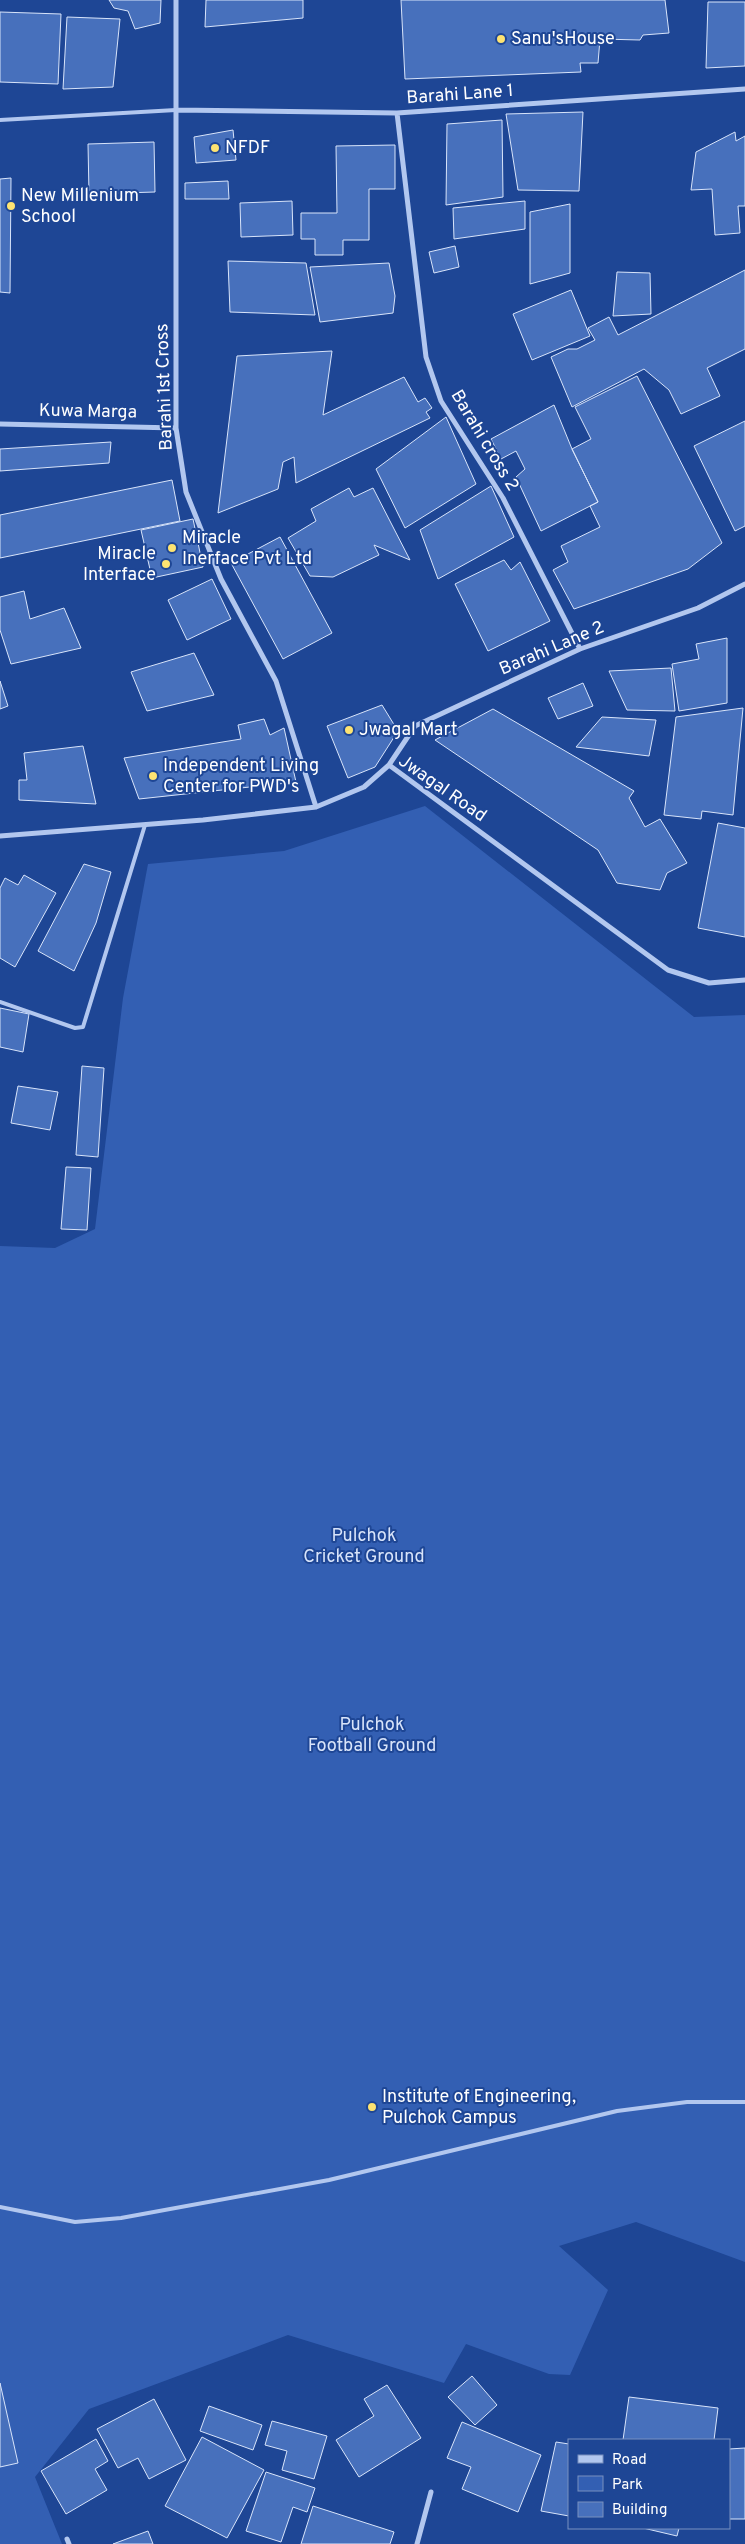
<svg xmlns="http://www.w3.org/2000/svg" width="745" height="2544" viewBox="0 0 745 2544" font-family="Overpass,sans-serif">
	<style>
		.green { fill: #335fb3 }
		.building { fill: #4770bc; stroke: #d8e4fa }
		.lines { fill: none; stroke-linecap: round; stroke-linejoin: round }
		.service { stroke: #b2c7ef; stroke-width: 4 }
		.minor { stroke: #b2c7ef; stroke-width: 5 }
		.poi-dot { fill: #fde372; stroke: #1e4695; stroke-width: 2 }
		.labels { text-anchor: middle; dominant-baseline: central; stroke-width: 4; stroke-linejoin: round; paint-order: stroke }
		.poi-label { font-size: 18px; fill: #fff; stroke: #1e4695; text-anchor: start }
		.street-label { font-size: 18px; fill: #fff; stroke: #1e4695 }
		.park-label { font-size: 18px; fill: #d8e4fa; stroke: #1e4695 }
	</style>
	<rect width="100%" height="100%" fill="#1e4695"/>
	<path class="green" d="M 425,806 L 694,1017 L 745,1015 L 745,2262 L 636,2222 L 559,2246 L 608,2290 L 570,2375 L 549,2374 L 466,2344 L 444,2383 L 288,2335 L 89,2409 L 35,2477 L 62,2544 L 0,2544 L 0,1246 L 55,1248 L 95,1229 L 123,998 L 148,864 L 284,851 Z"/>
	<path class="building" d="M 109,0 L 161,0 L 160,23 L 135,29 L 128,11 L 114,8 Z
		M 206,0 L 303,0 L 303,18 L 205,27 Z
		M 401,0 L 665,0 L 669,33 L 643,35 L 640,40 L 600,39 L 598,63 L 580,63 L 581,72 L 405,79 Z
		M 708,2 L 745,2 L 745,66 L 706,68 Z
		M 0,12 L 61,14 L 58,84 L 0,82 Z
		M 67,17 L 120,19 L 113,87 L 63,89 Z
		M 583,112 L 579,191 L 518,190 L 506,114 Z
		M 502,120 L 503,197 L 446,205 L 447,124 Z
		M 233,130 L 236,160 L 196,163 L 194,137 Z
		M 735,132 L 736,141 L 745,136 L 745,206 L 738,206 L 740,233 L 715,235 L 712,189 L 691,190 L 696,152 Z
		M 154,142 L 155,192 L 89,194 L 88,144 Z
		M 395,145 L 395,189 L 369,189 L 369,240 L 343,240 L 343,255 L 315,255 L 315,239 L 301,239 L 301,213 L 337,213 L 336,146 Z
		M 11,178 L 10,293 L 0,292 L 0,179 Z
		M 228,181 L 229,199 L 185,199 L 185,183 Z
		M 292,201 L 293,235 L 241,237 L 240,203 Z
		M 525,201 L 525,229 L 454,239 L 453,208 Z
		M 570,204 L 570,273 L 530,284 L 530,212 Z
		M 455,246 L 459,267 L 434,273 L 429,252 Z
		M 228,261 L 306,263 L 315,315 L 230,312 Z
		M 389,263 L 395,296 L 393,313 L 320,322 L 310,267 Z
		M 745,270 L 745,349 L 707,368 L 720,396 L 681,414 L 669,390 L 644,369 L 572,407 L 551,357 L 568,349 L 577,349 L 595,340 L 588,328 L 609,317 L 618,335 Z
		M 617,272 L 650,273 L 651,314 L 613,316 Z
		M 571,290 L 590,336 L 532,360 L 513,314 Z
		M 332,351 L 323,415 L 404,377 L 418,402 L 425,398 L 432,408 L 426,412 L 430,418 L 296,483 L 294,457 L 283,462 L 278,489 L 218,513 L 237,356 Z
		M 637,376 L 722,543 L 688,569 L 574,609 L 553,570 L 568,562 L 561,546 L 600,527 L 590,506 L 598,502 L 572,449 L 591,439 L 575,407 Z
		M 554,405 L 572,449 L 598,502 L 541,531 L 516,477 L 525,469 L 516,451 L 501,459 L 491,439 Z
		M 446,417 L 476,484 L 405,528 L 376,469 Z
		M 745,421 L 745,526 L 735,531 L 694,446 Z
		M 111,442 L 109,463 L 0,471 L 0,449 Z
		M 172,480 L 180,521 L 0,558 L 0,515 Z
		M 491,486 L 514,537 L 438,579 L 420,530 Z
		M 349,488 L 354,497 L 373,488 L 410,560 L 374,545 L 379,555 L 333,577 L 310,576 L 288,538 L 316,521 L 311,509 Z
		M 193,519 L 203,567 L 152,578 L 141,530 Z
		M 280,537 L 332,633 L 283,659 L 231,563 Z
		M 504,560 L 511,570 L 520,562 L 550,621 L 488,651 L 455,584 Z
		M 212,579 L 231,619 L 187,640 L 168,600 Z
		M 24,591 L 30,619 L 64,608 L 81,648 L 11,664 L 0,630 L 0,597 Z
		M 727,638 L 727,703 L 679,711 L 672,664 L 699,659 L 696,644 Z
		M 194,653 L 214,695 L 147,711 L 131,672 Z
		M 671,668 L 675,711 L 627,710 L 609,671 Z
		M 0,681 L 8,706 L 0,709 Z
		M 583,683 L 593,706 L 558,719 L 548,698 Z
		M 382,705 L 398,731 L 375,767 L 348,778 L 327,726 Z
		M 743,708 L 733,815 L 702,811 L 701,819 L 664,815 L 676,717 Z
		M 493,709 L 634,791 L 629,798 L 645,827 L 660,819 L 687,863 L 667,873 L 660,890 L 617,883 L 598,850 L 435,740 Z
		M 602,717 L 656,720 L 649,756 L 576,747 Z
		M 264,719 L 270,735 L 284,728 L 296,782 L 139,799 L 124,758 L 241,739 L 238,725 Z
		M 83,746 L 96,804 L 19,800 L 19,780 L 27,780 L 24,753 Z
		M 718,823 L 745,828 L 745,937 L 698,928 Z
		M 84,864 L 111,872 L 96,923 L 74,971 L 38,951 Z
		M 24,875 L 56,893 L 15,967 L 0,958 L 0,888 L 5,878 L 18,885 Z
		M 0,1008 L 29,1014 L 23,1052 L 0,1047 Z
		M 82,1066 L 104,1068 L 98,1157 L 76,1155 Z
		M 18,1086 L 58,1092 L 50,1130 L 11,1123 Z
		M 66,1167 L 91,1168 L 87,1230 L 61,1229 Z
		M 472,2376 L 497,2405 L 475,2425 L 448,2397 Z
		M 0,2383 L 18,2463 L 0,2467 Z
		M 387,2385 L 421,2438 L 359,2477 L 336,2440 L 374,2416 L 364,2399 Z
		M 629,2397 L 718,2408 L 714,2440 L 623,2440 Z
		M 154,2399 L 186,2460 L 149,2479 L 138,2458 L 118,2468 L 97,2429 Z
		M 209,2406 L 262,2425 L 253,2450 L 200,2431 Z
		M 272,2421 L 327,2436 L 314,2479 L 282,2470 L 287,2451 L 265,2445 Z
		M 462,2422 L 541,2455 L 518,2512 L 462,2489 L 471,2467 L 447,2458 Z
		M 202,2437 L 264,2470 L 227,2538 L 165,2506 Z
		M 96,2439 L 108,2461 L 95,2469 L 107,2490 L 66,2514 L 41,2471 Z
		M 556,2442 L 569,2444 L 569,2516 L 541,2511 Z
		M 745,2448 L 745,2519 L 729,2519 L 729,2449 Z
		M 266,2472 L 315,2488 L 307,2512 L 293,2507 L 281,2542 L 246,2531 Z
		M 313,2506 L 394,2532 L 390,2544 L 301,2544 Z
		M 643,2528 L 679,2528 L 677,2536 Z
		M 148,2531 L 153,2544 L 113,2544 Z"/>
	<g class="lines">
		<path class="service" d="M 0,120 L 176,110
			M 0,1002 L 75,1028 L 83,1027 L 145,825
			M 0,2207 L 75,2222 L 121,2218 L 329,2180 L 617,2111 L 687,2102 L 745,2102"/>
		<path class="minor" d="M 176,0 L 176,428 L 186,492 L 221,579 L 276,681 L 316,807
			M 176,110 L 397,113 L 745,89
			M 397,113 L 426,357 L 441,401 L 503,498 L 580,649
			M 0,424 L 176,428
			M 389,765 L 415,726 L 580,649 L 698,608 L 745,584
			M 0,836 L 203,820 L 316,807 L 364,787 L 389,765 L 668,970 L 709,983 L 745,980
			M 67,2539 L 69,2544
			M 417,2544 L 431,2492"/>
	</g>
	<g class="poi-dot">
		<circle cx="501" cy="39" r="5"/>
		<circle cx="215" cy="148" r="5"/>
		<circle cx="11" cy="206" r="5"/>
		<circle cx="172" cy="548" r="5"/>
		<circle cx="166" cy="564" r="5"/>
		<circle cx="349" cy="730" r="5"/>
		<circle cx="153" cy="776" r="5"/>
		<circle cx="372" cy="2107" r="5"/>
	</g>
	<g class="labels">
		<g class="poi-label">
			<text x="511" y="39">Sanu'sHouse</text>
			<text x="225" y="148">NFDF</text>
			<text x="21" y="196">New Millenium<tspan x="21" dy="21">School</tspan></text>
			<text x="182" y="538">Miracle<tspan x="182" dy="21">Inerface Pvt Ltd</tspan></text>
			<text x="156" y="554" text-anchor="end">Miracle<tspan x="156" dy="21">Interface</tspan></text>
			<text x="359" y="730">Jwagal Mart</text>
			<text x="163" y="766">Independent Living<tspan x="163" dy="21">Center for PWD's</tspan></text>
			<text x="382" y="2097">Institute of Engineering,<tspan x="382" dy="21">Pulchok Campus</tspan></text>
		</g>
		<g class="street-label">
			<text transform="translate(460 95) rotate(-4)">Barahi Lane 1</text>
			<text transform="translate(165 387) rotate(-92)">Barahi 1st Cross</text>
			<text transform="translate(88 412) rotate(1)">Kuwa Marga</text>
			<text transform="translate(484 441) rotate(59)">Barahi cross 2</text>
			<text transform="translate(552 649) rotate(-23)">Barahi Lane 2</text>
			<text transform="translate(442 789) rotate(35)">Jwagal Road</text>
		</g>
		<g class="park-label">
			<text x="364" y="1536">Pulchok<tspan x="364" dy="21">Cricket Ground</tspan></text>
			<text x="372" y="1725">Pulchok<tspan x="372" dy="21">Football Ground</tspan></text>
		</g>
	</g>
	<rect x="568" y="2439" width="162" height="90" fill="#1e4695" stroke="#7890bf"/>
	<rect x="578" y="2455" width="25" height="8" fill="#b2c7ef" stroke="#7890bf"/>
	<text x="612" y="2464" font-size="15" fill="#ffffff">Road</text>
	<rect x="578" y="2476" width="25" height="15" fill="#335fb3" stroke="#7890bf"/>
	<text x="612" y="2489" font-size="15" fill="#ffffff">Park</text>
	<rect x="578" y="2502" width="25" height="15" fill="#4770bc" stroke="#7890bf"/>
	<text x="612" y="2514" font-size="15" fill="#ffffff">Building</text>
</svg>
